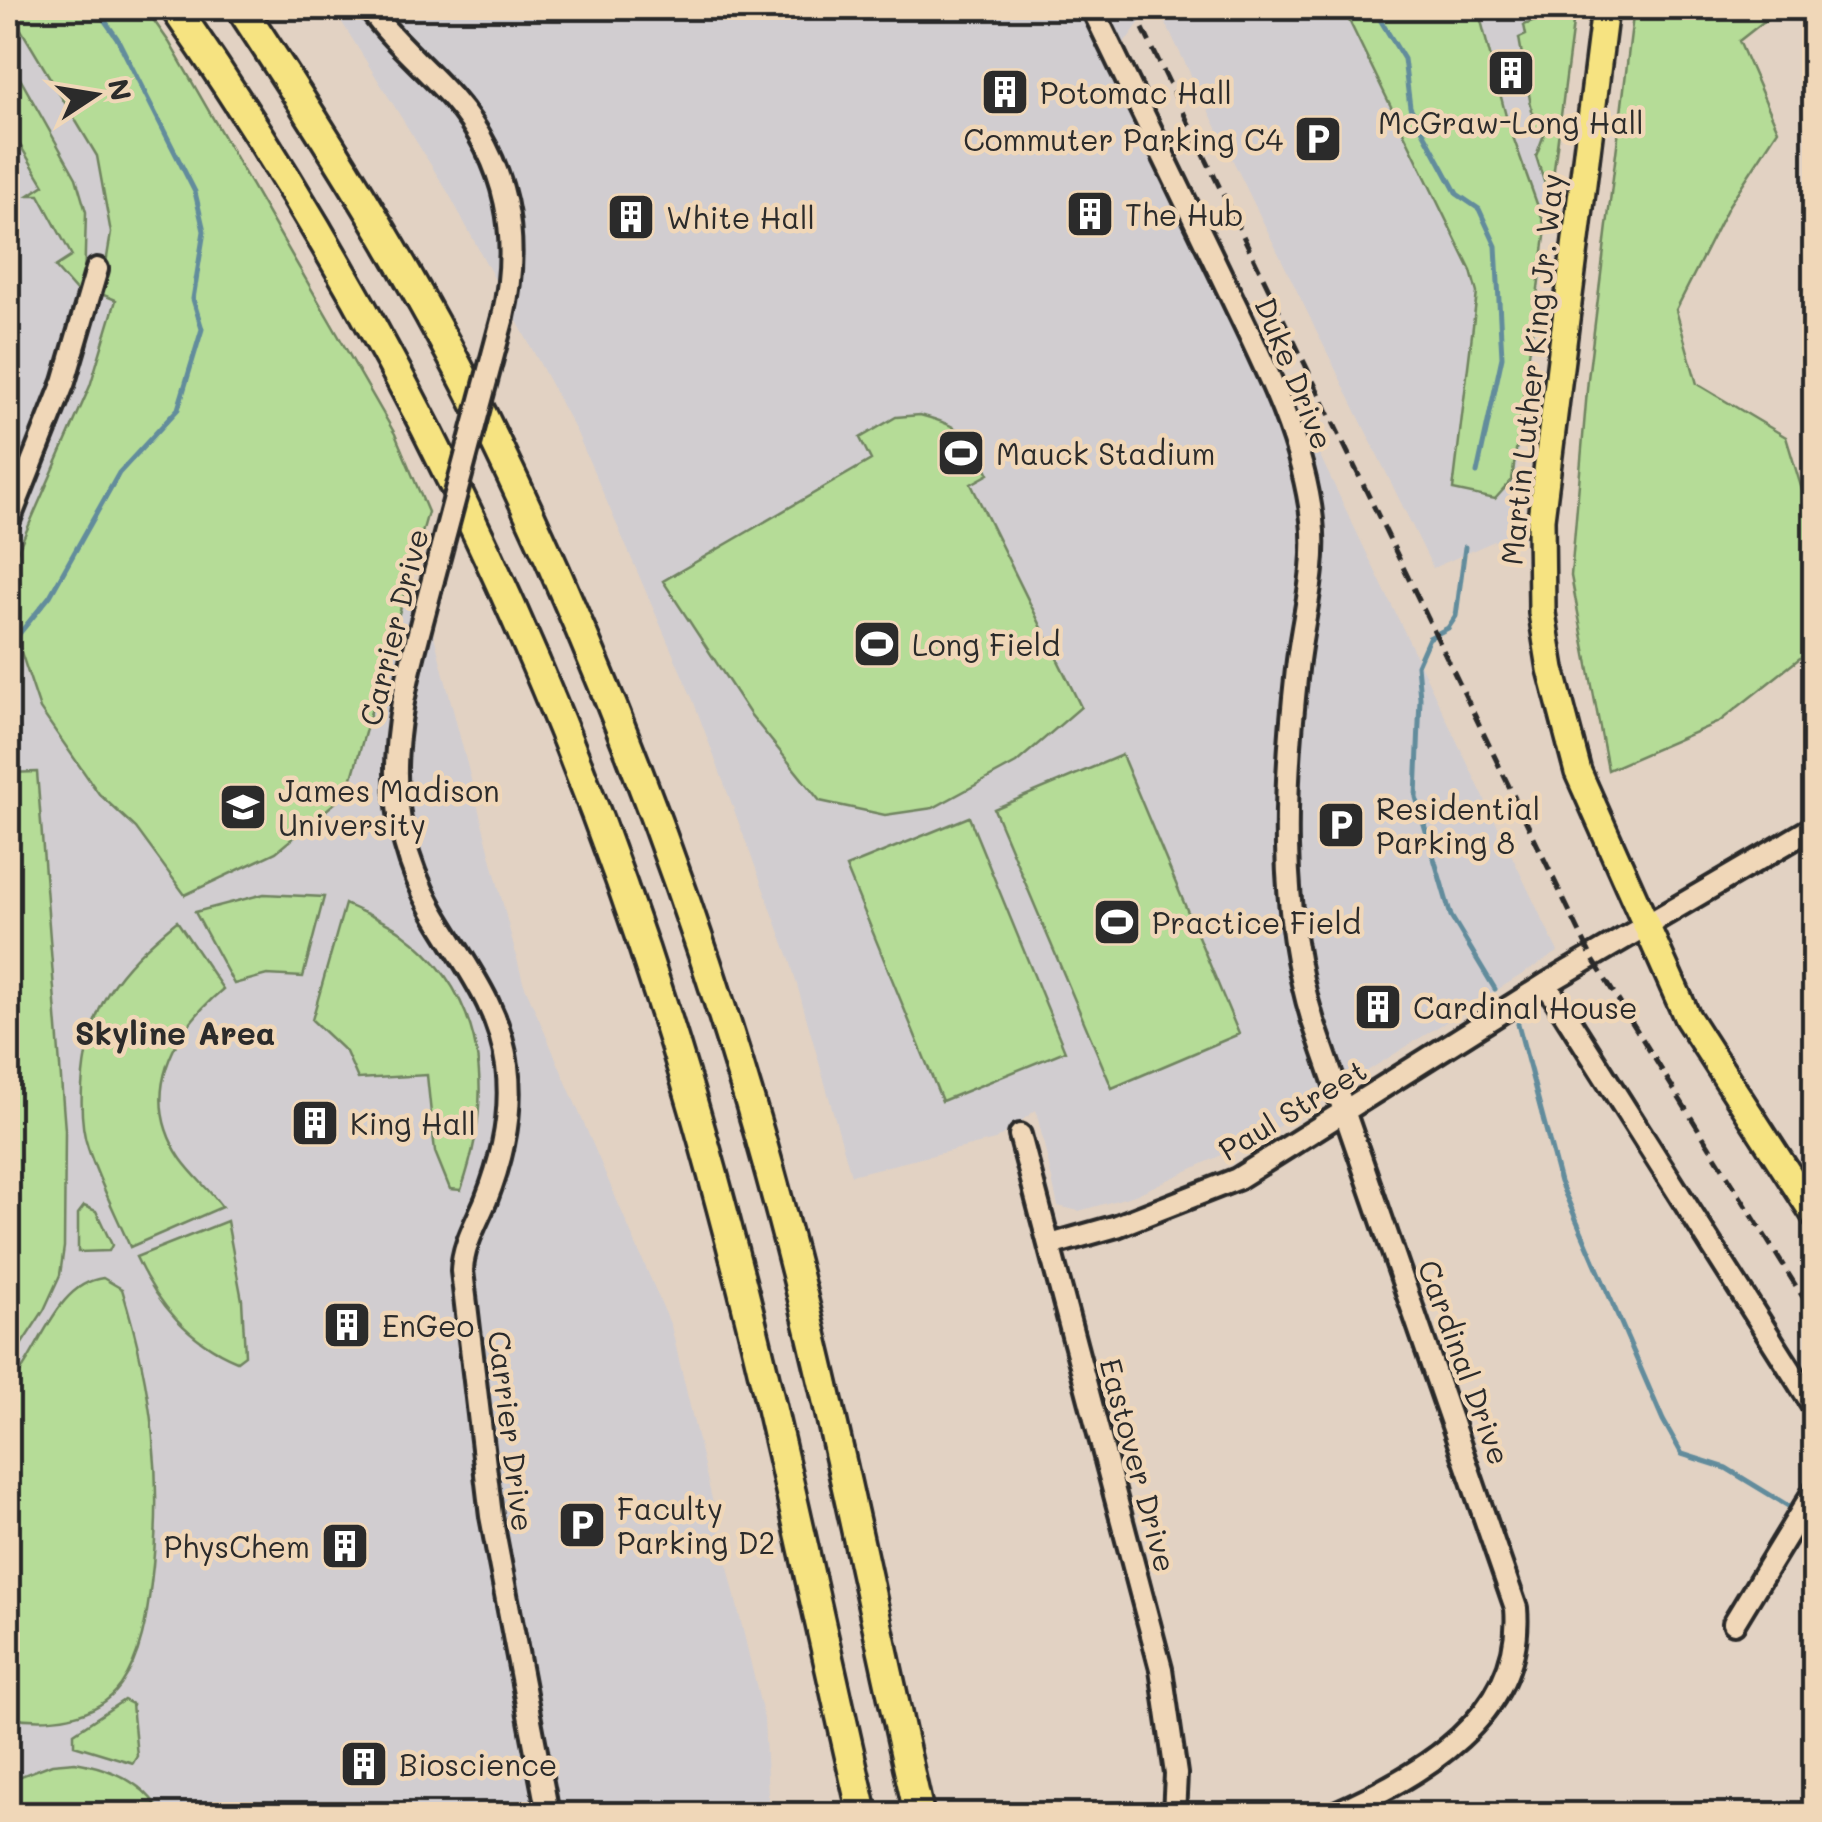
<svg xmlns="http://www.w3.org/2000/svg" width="1822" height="1822" viewBox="0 0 1822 1822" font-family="Mali,sans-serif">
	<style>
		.built { fill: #d1cdd0 }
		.green { fill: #b5dc97; stroke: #708461; stroke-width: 2.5 }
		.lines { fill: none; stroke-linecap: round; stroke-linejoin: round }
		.stream { stroke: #628c9c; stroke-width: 5 }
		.minor-casing { stroke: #2b2b2b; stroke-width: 28 }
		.major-casing { stroke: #2b2b2b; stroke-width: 32 }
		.highway-casing { stroke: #2b2b2b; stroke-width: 35 }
		.minor { stroke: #f0d7b8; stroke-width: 20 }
		.major { stroke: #f6e381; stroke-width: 25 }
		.highway { stroke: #f6e381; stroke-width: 28 }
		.rail { stroke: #2b2b2b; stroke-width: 5; stroke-dasharray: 15 8; stroke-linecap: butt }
		.minor-bridge-casing { stroke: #2b2b2b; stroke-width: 28; stroke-linecap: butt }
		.minor-bridge { stroke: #f0d7b8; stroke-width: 20 }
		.labels { text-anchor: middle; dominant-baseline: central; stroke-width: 9; stroke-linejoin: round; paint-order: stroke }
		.poi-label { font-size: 30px; fill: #2b2b2b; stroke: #f0d7b8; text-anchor: start }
		.street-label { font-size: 30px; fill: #2b2b2b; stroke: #f0d7b8 }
		.neighbourhood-label { font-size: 32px; font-weight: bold; fill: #2b2b2b; stroke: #f0d7b8 }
	</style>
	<rect width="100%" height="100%" fill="#e2d2c3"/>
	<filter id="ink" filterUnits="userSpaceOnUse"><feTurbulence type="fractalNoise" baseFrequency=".01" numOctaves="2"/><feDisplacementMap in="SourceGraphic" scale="20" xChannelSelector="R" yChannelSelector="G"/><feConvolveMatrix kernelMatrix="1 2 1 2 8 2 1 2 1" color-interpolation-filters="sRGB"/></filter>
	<g filter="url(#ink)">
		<path class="built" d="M 8,8 L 78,8 L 400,554 L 433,632 L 523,982 L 671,1326 L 764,1719 L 769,1814 L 8,1814 Z
			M 333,8 L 1150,8 L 1123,45 L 1558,952 L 1263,1136 L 1135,1195 L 1079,1211 L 1058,1206 L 1036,1110 L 995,1140 L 851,1175 L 790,960 L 693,700 L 577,433 L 449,194 Z
			M 1158,8 L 1575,8 L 1508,535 L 1433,568 Z"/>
		<path class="green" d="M 8,8 L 145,8 L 169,42 L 395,434 L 428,512 L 348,792 L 276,852 L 185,895 L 136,828 L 99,794 L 40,709 L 8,613 L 8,573 L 90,386 L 116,300 L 101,294 L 111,233 L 97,156 Z
			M 1343,8 L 1467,8 L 1479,13 L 1507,120 L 1546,229 L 1512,480 L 1495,499 L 1453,490 L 1477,293 L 1471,271 Z
			M 1532,8 L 1575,8 L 1550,200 L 1536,156 L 1546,129 L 1535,128 L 1519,38 L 1526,35 L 1524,25 L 1535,21 Z
			M 1634,8 L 1781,8 L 1739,41 L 1778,130 L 1729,205 L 1676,310 L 1697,384 L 1786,437 L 1803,493 L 1814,512 L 1814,647 L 1719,722 L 1608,770 L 1571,576 L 1588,379 Z
			M 8,57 L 76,178 L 86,212 L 84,289 L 78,293 L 55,267 L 72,256 L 39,195 L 29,195 L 44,185 L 8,125 Z
			M 920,415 C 964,427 969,435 989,474 L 971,484 L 1081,707 L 1016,763 L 933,808 L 885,815 L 820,801 L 750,714 L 663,581 L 871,460 L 860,438 L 896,417 Z
			M 1122,755 L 1239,1034 L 1112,1088 L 994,809 Z
			M 37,772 L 65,1130 L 64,1247 L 60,1275 L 44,1310 L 8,1365 L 8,773 Z
			M 969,817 L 1065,1051 L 942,1101 L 846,867 Z
			M 264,894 L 324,897 L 303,977 L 267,975 L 234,984 L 195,912 Z
			M 345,904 C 363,913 385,920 401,932 C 488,995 494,1096 461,1190 L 450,1189 L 435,1152 L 427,1075 L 358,1079 L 346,1052 L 312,1020 Z
			M 177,921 L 223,989 C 172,1032 138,1096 181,1159 C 193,1176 210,1190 222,1207 L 130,1247 C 116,1214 99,1182 88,1148 C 82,1131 81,1106 82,1087 C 87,1006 116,971 177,921 Z
			M 84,1206 L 96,1211 L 112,1245 L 109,1251 L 78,1252 L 78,1214 Z
			M 227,1221 L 242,1300 L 245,1355 L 237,1361 C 188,1341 158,1304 136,1257 Z
			M 103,1278 L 122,1289 C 152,1386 164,1481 151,1583 C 147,1617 141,1656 121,1685 C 96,1720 47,1723 9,1717 L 8,1387 C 40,1355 54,1284 103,1278 Z
			M 124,1700 L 132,1704 L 137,1756 L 133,1763 L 74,1745 L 74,1733 Z
			M 75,1762 C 110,1768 144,1782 162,1814 L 8,1814 L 8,1781 L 52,1764 Z"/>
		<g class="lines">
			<path class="stream" d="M 1373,8 L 1404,59 L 1410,107 L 1457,194 L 1479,209 L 1496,246 L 1502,357 L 1477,473
				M 1465,547 L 1456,616 L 1448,628 L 1429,638 L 1417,665 L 1420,698 L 1416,797 L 1451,916 L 1495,989
				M 19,634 L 50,596 L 119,473 L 178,409 L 202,329 L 193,299 L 204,231 L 195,192 L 117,38 L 96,8
				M 8,649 L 8,648
				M 1518,1024 L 1560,1182 L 1663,1420 L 1682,1454 L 1726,1468 L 1795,1510
				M 1803,1518 L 1814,1530"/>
			<g class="minor-casing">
				<path id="minor" d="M 369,8 C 394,43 425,67 453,99 C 508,162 521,238 503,317
					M 1092,8 C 1135,96 1177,185 1220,273 C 1257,351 1302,432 1312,520 C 1318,570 1302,620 1297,669 C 1284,786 1278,908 1313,1021 L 1516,1608 C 1525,1716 1419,1777 1333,1814
					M 8,523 L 64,382 L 97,269
					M 433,580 C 402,698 368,796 433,911 C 463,963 499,1004 507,1066 C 513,1112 503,1157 486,1200 C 476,1224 463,1245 462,1271 L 491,1516 L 548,1814
					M 1546,984 L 1814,1407
					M 1020,1135 L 1161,1669 L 1176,1774 L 1174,1814
					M 1050,1245 L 1117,1226 L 1237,1179 L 1546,984 L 1814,827
					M 1734,1623 L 1814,1491"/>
			</g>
			<g class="major-casing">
				<path id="major" d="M 1605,8 L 1541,519 L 1542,613 L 1551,669 L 1578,772 L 1687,1017 L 1814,1214"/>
			</g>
			<g class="highway-casing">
				<path id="highway" d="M 175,8 C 388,315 554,660 666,1016 C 749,1277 802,1548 863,1814
					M 241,8 C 332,146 421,288 493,437 C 597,652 682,873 750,1102 C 819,1335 865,1577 919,1814"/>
			</g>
			<use href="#minor" class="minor"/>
			<use href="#major" class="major"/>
			<use href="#highway" class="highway"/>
			<path class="rail" d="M 1133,8 L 1592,958 L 1814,1315"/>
			<g class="minor-bridge-casing">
				<path id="minor-bridge" d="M 433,580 L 503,317"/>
			</g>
			<use href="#minor-bridge" class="minor-bridge"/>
		</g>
	</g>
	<defs>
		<g id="building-square" transform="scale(2.5)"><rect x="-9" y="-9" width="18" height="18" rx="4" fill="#2b2b2b" stroke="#f0d7b8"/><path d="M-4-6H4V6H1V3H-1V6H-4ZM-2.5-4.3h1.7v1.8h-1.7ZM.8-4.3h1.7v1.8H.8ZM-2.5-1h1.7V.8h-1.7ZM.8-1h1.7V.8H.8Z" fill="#fff"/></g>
		<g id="parking-square" transform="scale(2.5)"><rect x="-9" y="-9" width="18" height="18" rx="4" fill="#2b2b2b" stroke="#f0d7b8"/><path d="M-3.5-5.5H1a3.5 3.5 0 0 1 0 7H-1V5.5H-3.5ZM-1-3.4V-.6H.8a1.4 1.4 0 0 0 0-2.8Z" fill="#fff"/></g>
		<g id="stadium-square" transform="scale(2.5)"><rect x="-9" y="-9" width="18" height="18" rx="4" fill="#2b2b2b" stroke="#f0d7b8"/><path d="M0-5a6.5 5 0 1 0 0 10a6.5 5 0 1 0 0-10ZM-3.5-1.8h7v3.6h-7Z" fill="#fff"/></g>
		<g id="university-square" transform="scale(2.5)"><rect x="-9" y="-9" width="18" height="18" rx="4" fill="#2b2b2b" stroke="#f0d7b8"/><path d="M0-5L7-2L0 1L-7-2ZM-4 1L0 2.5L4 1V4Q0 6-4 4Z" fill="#fff"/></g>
	</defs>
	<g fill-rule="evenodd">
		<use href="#building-square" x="1511" y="73"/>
		<use href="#building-square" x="1005" y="92"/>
		<use href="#parking-square" x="1318" y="139"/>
		<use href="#building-square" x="1090" y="214"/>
		<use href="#building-square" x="631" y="217"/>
		<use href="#stadium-square" x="961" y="453"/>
		<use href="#stadium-square" x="877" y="644"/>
		<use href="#university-square" x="243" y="807"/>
		<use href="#parking-square" x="1341" y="825"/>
		<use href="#stadium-square" x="1117" y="922"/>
		<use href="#building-square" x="1378" y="1007"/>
		<use href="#building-square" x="315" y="1123"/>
		<use href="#building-square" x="347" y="1325"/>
		<use href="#parking-square" x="582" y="1525"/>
		<use href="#building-square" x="345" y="1546"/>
		<use href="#building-square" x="364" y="1764"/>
	</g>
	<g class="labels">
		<g class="poi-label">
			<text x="1040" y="92">Potomac Hall</text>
			<text x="1511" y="122" text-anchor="middle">McGraw-Long Hall</text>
			<text x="1283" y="139" text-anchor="end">Commuter Parking C4</text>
			<text x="1125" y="214">The Hub</text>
			<text x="666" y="217">White Hall</text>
			<text x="996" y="453">Mauck Stadium</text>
			<text x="912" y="644">Long Field</text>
			<text x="278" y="790">James Madison<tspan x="278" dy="34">University</tspan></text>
			<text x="1376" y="808">Residential<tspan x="1376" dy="34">Parking 8</tspan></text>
			<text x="1152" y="922">Practice Field</text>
			<text x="1413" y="1007">Cardinal House</text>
			<text x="350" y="1123">King Hall</text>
			<text x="382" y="1325">EnGeo</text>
			<text x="617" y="1508">Faculty<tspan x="617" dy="34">Parking D2</tspan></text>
			<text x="310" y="1546" text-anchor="end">PhysChem</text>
			<text x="399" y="1764">Bioscience</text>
		</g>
		<g class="street-label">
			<text transform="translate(1531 369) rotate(-84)">Martin Luther King Jr. Way</text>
			<text transform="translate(1295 373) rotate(68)">Duke Drive</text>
			<text transform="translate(393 627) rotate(-76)">Carrier Drive</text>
			<text transform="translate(1292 1109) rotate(-31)">Paul Street</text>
			<text transform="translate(1465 1362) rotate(70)">Cardinal Drive</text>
			<text transform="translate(512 1431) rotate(83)">Carrier Drive</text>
			<text transform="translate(1139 1465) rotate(75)">Eastover Drive</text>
		</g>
		<g class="neighbourhood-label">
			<text x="175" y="1032">Skyline Area</text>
		</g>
	</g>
	<rect width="1822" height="1822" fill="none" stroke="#f0d7b8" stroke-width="40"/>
	<rect x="20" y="20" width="1782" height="1782" fill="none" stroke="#2b2b2b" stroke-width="4" filter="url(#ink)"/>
	<g transform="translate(95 95) rotate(78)" stroke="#f0d7b8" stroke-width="8" paint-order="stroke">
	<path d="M0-8L18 38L0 25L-18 38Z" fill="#2b2b2b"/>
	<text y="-15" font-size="28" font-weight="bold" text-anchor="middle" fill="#2b2b2b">N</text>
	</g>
</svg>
